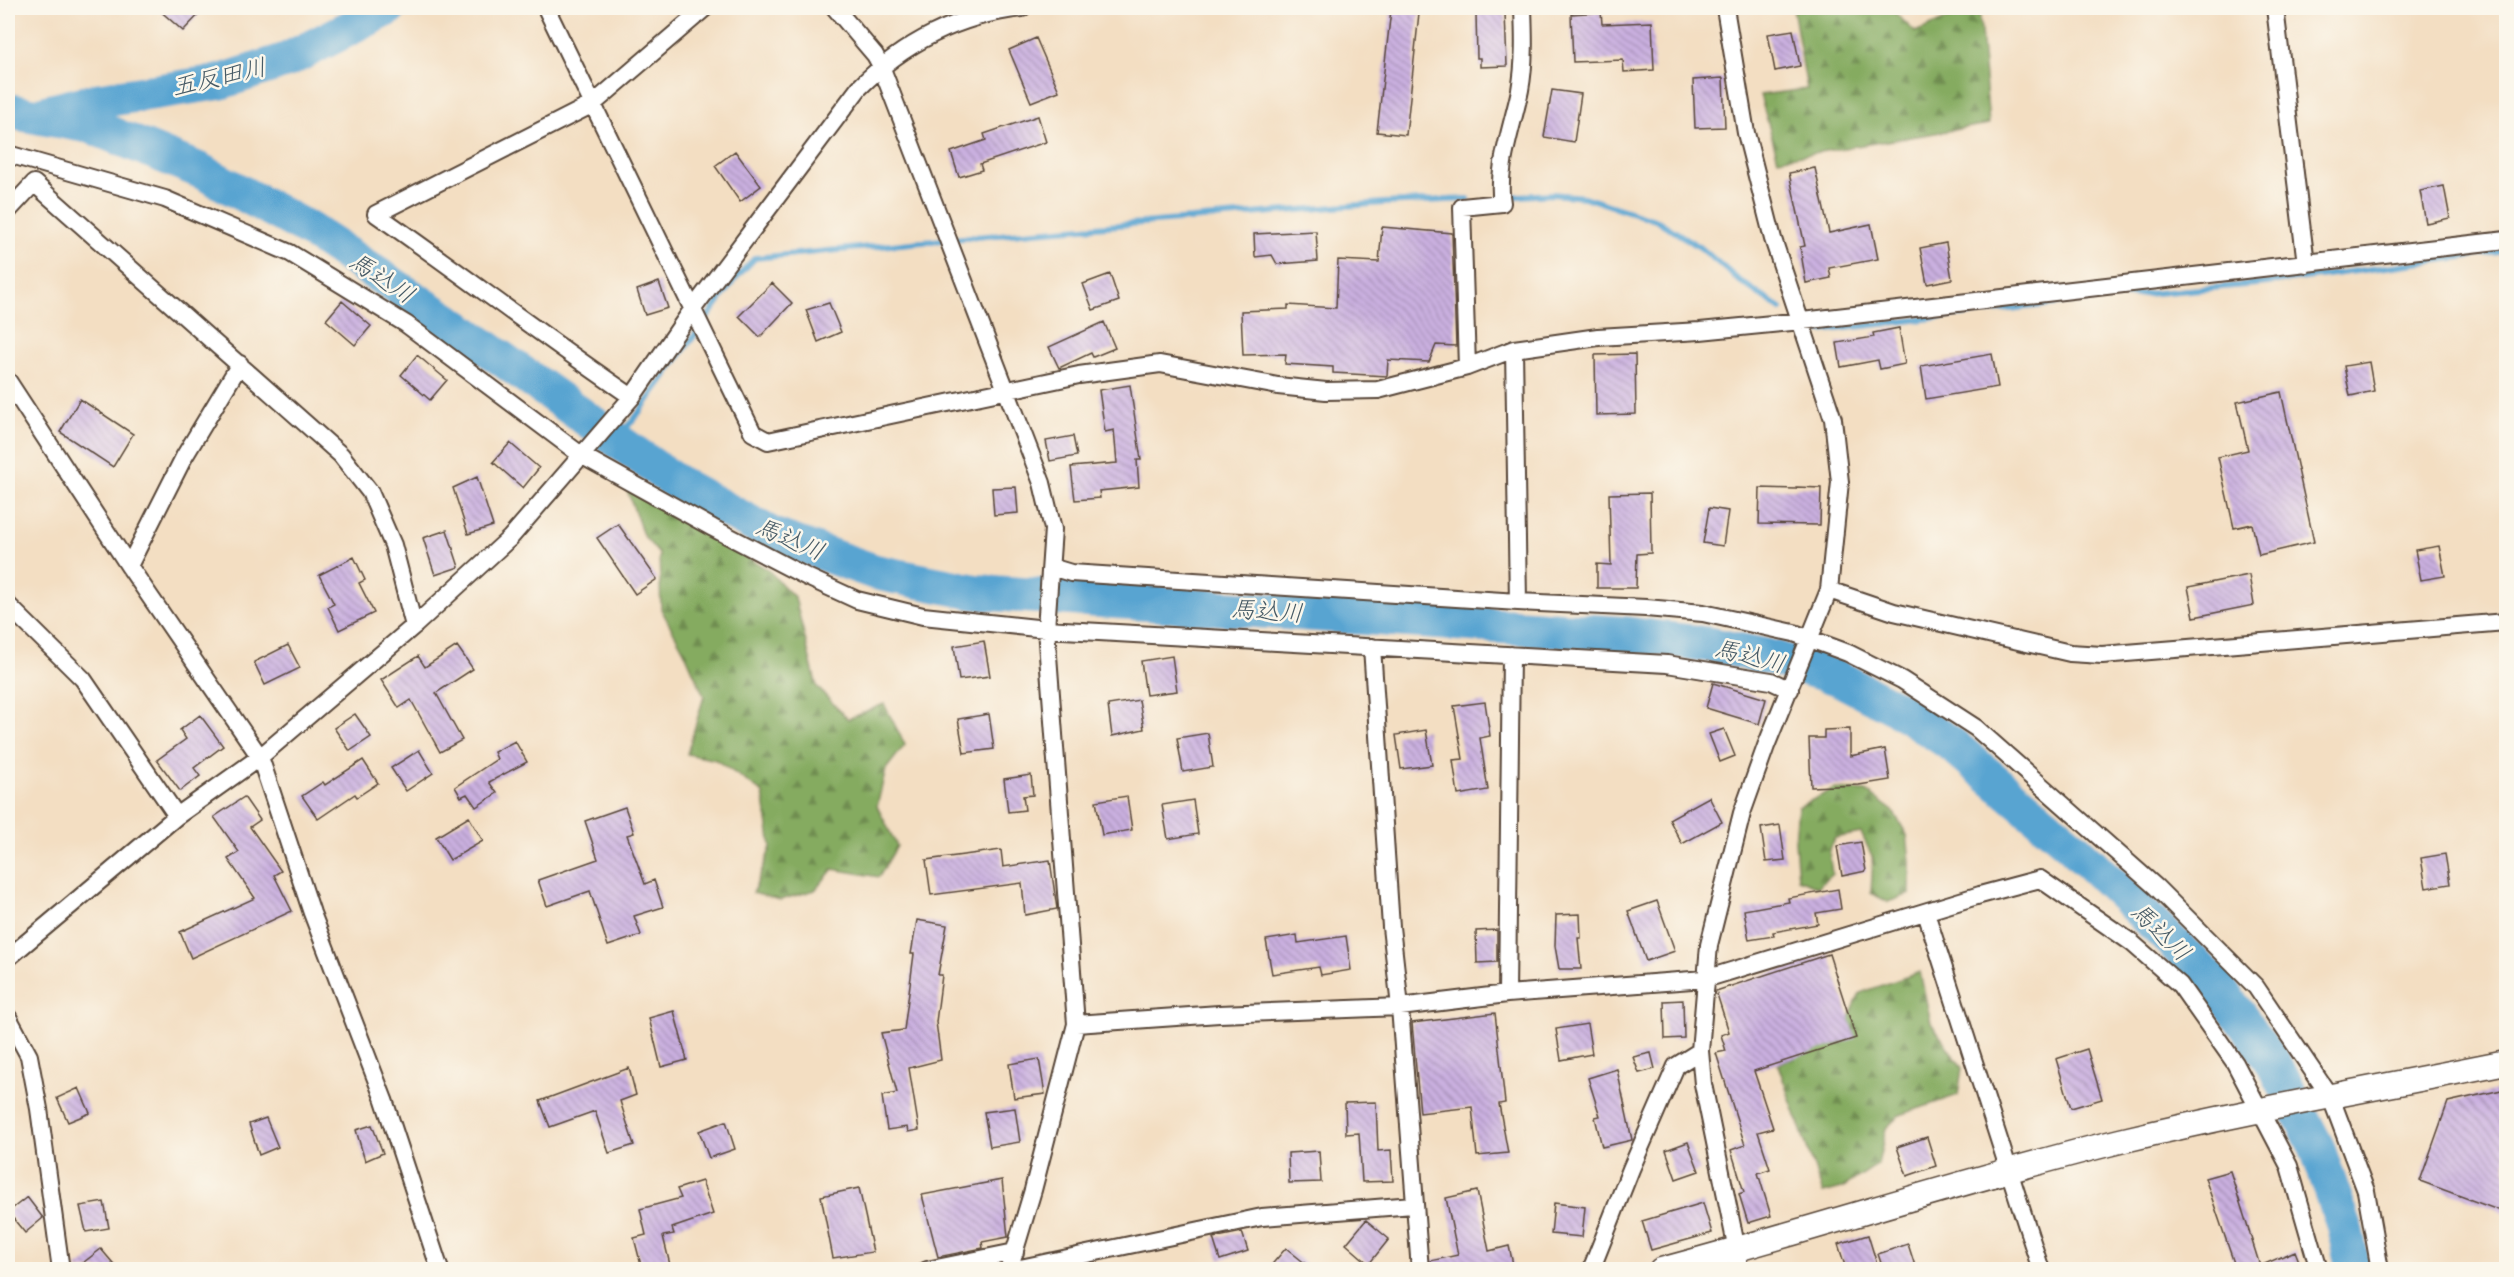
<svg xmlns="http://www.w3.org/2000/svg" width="2514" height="1277" viewBox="0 0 2514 1277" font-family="'Shantell Sans','Klee One',sans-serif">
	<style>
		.forest { fill: url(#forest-firs); stroke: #606a40; stroke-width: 1.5 }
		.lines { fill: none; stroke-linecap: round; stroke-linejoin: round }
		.stream { stroke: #59a4d1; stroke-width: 6 }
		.river { stroke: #59a4d1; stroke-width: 36 }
		.building { fill: url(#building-back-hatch) }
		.street-casing { stroke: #574537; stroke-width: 20 }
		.secondary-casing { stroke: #574537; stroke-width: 27 }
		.street { stroke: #fff; stroke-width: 16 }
		.secondary { stroke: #fff; stroke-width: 24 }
		.labels { text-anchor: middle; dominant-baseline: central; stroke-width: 5; stroke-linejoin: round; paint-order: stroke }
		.water-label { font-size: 24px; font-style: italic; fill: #475b66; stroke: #fbf7ec }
	</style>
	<defs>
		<pattern id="forest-firs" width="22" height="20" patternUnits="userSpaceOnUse" patternTransform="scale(1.5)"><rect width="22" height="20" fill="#85ab61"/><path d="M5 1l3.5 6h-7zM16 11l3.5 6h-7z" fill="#6e8b4f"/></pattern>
		<pattern id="building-back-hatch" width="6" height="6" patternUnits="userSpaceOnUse" patternTransform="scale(1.5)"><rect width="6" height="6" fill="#cab0e0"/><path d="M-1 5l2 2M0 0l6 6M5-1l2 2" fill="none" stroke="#a58fb5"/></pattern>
	</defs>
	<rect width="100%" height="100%" fill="#fbf7ec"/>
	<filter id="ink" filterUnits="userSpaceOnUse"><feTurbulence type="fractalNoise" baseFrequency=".0167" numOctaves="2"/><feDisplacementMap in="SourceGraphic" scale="12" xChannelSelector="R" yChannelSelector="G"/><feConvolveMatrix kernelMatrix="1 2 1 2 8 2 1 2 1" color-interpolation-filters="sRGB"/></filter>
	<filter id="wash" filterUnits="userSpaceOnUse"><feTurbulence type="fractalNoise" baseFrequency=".008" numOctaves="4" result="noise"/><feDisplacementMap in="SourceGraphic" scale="24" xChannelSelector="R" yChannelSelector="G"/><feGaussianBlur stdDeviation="1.35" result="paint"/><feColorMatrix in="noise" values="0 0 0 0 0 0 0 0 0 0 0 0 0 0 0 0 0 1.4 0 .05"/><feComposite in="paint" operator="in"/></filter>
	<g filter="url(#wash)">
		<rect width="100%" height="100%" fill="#f3dec2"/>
		<path class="forest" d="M 1793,8 L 1890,8 L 1915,32 L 1959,14 L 1957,8 L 1979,8 L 1989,124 L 1778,159 L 1760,95 L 1807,89 Z
			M 623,478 L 657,503 L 767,569 L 795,598 L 817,687 L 848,719 L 884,704 L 905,745 L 886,769 L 877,806 L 897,846 L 879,877 L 833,869 L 815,890 L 780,900 L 753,893 L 771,847 L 763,793 L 716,760 L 687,754 L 704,696 L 684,651 L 661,609 L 659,554 L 643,535 Z
			M 1834,789 L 1866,791 L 1893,811 L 1907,835 L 1910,861 L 1910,894 L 1888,902 L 1871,893 L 1873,858 L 1861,833 L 1835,838 L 1829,849 L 1832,874 L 1818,887 L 1798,879 L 1795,841 L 1798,807 Z
			M 1920,972 L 1931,1023 L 1962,1068 L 1958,1095 L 1900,1115 L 1886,1128 L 1878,1164 L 1842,1188 L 1823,1193 L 1778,1065 L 1842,1034 L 1860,993 Z"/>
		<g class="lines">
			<path class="stream" d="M 1502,197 L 1552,194 L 1584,197 L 1658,221 L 1701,248 L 1737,279 L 1781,309
				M 1820,331 L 2123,296 L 2267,283 L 2506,251
				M 616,439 L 635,418 L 735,279 L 755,258 L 974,237 L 1383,203 L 1468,199"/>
			<path class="river" d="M 8,111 L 91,126 L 201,171 L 308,229 L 457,327 L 674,481 L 774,536 L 875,572 L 975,592 L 1624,634 L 1712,645 L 1774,658 L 1838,678 L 1900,710 L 1950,743 L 2071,845 L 2215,983 L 2275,1065 L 2317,1148 L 2344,1226 L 2354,1270
				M 46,113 L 95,101 L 220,82 L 287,60 L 389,8"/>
		</g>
		<g id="blocks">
			<path class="building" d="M 157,8 L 205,8 L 183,31 Z
				M 1391,10 L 1419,13 L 1406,135 L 1377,132 Z
				M 1601,12 L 1602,24 L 1652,22 L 1654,70 L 1624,72 L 1623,60 L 1573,62 L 1571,14 Z
				M 1505,13 L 1507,66 L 1480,67 L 1480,58 L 1477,58 L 1476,14 Z
				M 1793,30 L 1800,66 L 1775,71 L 1768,34 Z
				M 1036,38 L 1059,91 L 1031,102 L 1009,50 Z
				M 1723,78 L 1725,127 L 1695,128 L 1693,80 Z
				M 1552,90 L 1581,94 L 1574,142 L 1544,137 Z
				M 1038,116 L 1046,142 L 980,164 L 982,170 L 959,177 L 951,152 L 986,140 L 984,134 Z
				M 735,151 L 761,186 L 740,202 L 715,166 Z
				M 1815,168 L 1829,233 L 1871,224 L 1878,259 L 1829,268 L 1831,278 L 1806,283 L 1800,247 L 1805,246 L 1789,173 Z
				M 2444,186 L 2450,218 L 2426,223 L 2420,191 Z
				M 1382,227 L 1452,233 L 1456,346 L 1436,345 L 1429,362 L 1388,360 L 1387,376 L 1333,373 L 1333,367 L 1285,364 L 1286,354 L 1243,355 L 1241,311 L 1288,309 L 1288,305 L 1336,308 L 1338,260 L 1379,262 Z
				M 1316,231 L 1318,261 L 1277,264 L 1272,255 L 1255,257 L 1254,234 Z
				M 1946,243 L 1952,279 L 1927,284 L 1920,248 Z
				M 1110,274 L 1119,301 L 1093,310 L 1083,284 Z
				M 659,282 L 668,308 L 645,315 L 637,290 Z
				M 772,283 L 792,303 L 760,337 L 739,316 Z
				M 342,301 L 371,326 L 355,345 L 326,320 Z
				M 829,303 L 841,332 L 818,342 L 806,310 Z
				M 1104,322 L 1115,348 L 1093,357 L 1091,353 L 1059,368 L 1049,347 Z
				M 1899,328 L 1905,364 L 1880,369 L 1878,360 L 1841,367 L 1837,343 L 1874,337 L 1873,333 Z
				M 1635,354 L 1636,414 L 1596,415 L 1595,355 Z
				M 1992,354 L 1998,387 L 1926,399 L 1921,366 Z
				M 417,355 L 447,380 L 430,400 L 401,375 Z
				M 2369,362 L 2374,391 L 2350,396 L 2344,366 Z
				M 1130,385 L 1141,460 L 1137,460 L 1139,487 L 1099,491 L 1100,498 L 1075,500 L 1071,467 L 1117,463 L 1114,430 L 1105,432 L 1099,390 Z
				M 2281,392 L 2314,542 L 2259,555 L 2252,524 L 2234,528 L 2218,457 L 2248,450 L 2237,402 Z
				M 80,399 L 133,434 L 113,467 L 60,432 Z
				M 1073,436 L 1077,456 L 1050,461 L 1046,441 Z
				M 510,443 L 539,468 L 523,488 L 493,462 Z
				M 477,477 L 493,526 L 468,534 L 453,488 Z
				M 1016,487 L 1018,513 L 994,515 L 992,488 Z
				M 1796,487 L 1821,488 L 1820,525 L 1759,524 L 1760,488 L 1796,489 Z
				M 1650,493 L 1651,553 L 1637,554 L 1636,588 L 1597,588 L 1597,564 L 1611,565 L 1609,494 Z
				M 1709,508 L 1728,511 L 1723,546 L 1703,543 Z
				M 618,524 L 657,579 L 635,594 L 597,538 Z
				M 447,530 L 459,567 L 435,575 L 423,538 Z
				M 2439,546 L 2445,576 L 2421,580 L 2415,550 Z
				M 354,557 L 365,580 L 359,583 L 374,613 L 339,630 L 328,607 L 334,604 L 319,575 Z
				M 2249,575 L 2254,605 L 2194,617 L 2188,587 Z
				M 984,641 L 990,676 L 959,680 L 954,646 Z
				M 288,645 L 300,668 L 265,685 L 254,662 Z
				M 457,646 L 473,669 L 436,693 L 462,740 L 440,752 L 411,700 L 399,708 L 381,680 L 418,656 L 425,667 Z
				M 1172,656 L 1177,691 L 1146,695 L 1141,661 Z
				M 1713,683 L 1766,699 L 1759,724 L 1706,708 Z
				M 1139,700 L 1144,729 L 1112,736 L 1108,705 Z
				M 1485,702 L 1490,736 L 1480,738 L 1488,790 L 1458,795 L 1453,760 L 1463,759 L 1454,706 Z
				M 355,714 L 371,737 L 350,751 L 334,728 Z
				M 989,714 L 994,749 L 964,753 L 958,719 Z
				M 200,715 L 223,746 L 194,768 L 200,776 L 180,791 L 157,760 L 186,739 L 180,730 Z
				M 1724,729 L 1735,756 L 1720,762 L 1709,734 Z
				M 1850,729 L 1850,756 L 1885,749 L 1890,780 L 1859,785 L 1811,787 L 1809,738 L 1824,738 L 1824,730 Z
				M 1426,730 L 1432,765 L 1401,769 L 1396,735 Z
				M 1208,733 L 1213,767 L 1183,772 L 1177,738 Z
				M 515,741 L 527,762 L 489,782 L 497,793 L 476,807 L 467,794 L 461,797 L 455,787 L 497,759 L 494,752 Z
				M 419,750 L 433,773 L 406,791 L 391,768 Z
				M 363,760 L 378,783 L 357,797 L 355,794 L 318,819 L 302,796 L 323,782 L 325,785 Z
				M 1031,775 L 1033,795 L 1023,796 L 1025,810 L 1008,812 L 1004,779 Z
				M 1127,796 L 1132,830 L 1102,835 L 1096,801 Z
				M 244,797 L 260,820 L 250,827 L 281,871 L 274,875 L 292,911 L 191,958 L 180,932 L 255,898 L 228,859 L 239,852 L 214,817 Z
				M 1709,797 L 1722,822 L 1682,844 L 1669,819 Z
				M 1193,800 L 1198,834 L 1168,839 L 1162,805 Z
				M 625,807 L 634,833 L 627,835 L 645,884 L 654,880 L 663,907 L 634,916 L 641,935 L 608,946 L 590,891 L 547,906 L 538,880 L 598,859 L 585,821 Z
				M 469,817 L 483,841 L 450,860 L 436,837 Z
				M 1780,825 L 1785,860 L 1766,862 L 1761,828 Z
				M 1861,842 L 1866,871 L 1842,876 L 1837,846 Z
				M 1001,850 L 1003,867 L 1050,860 L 1057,909 L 1025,915 L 1022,883 L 931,895 L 926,860 Z
				M 2445,854 L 2450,884 L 2426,888 L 2421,858 Z
				M 1838,889 L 1841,909 L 1816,913 L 1818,924 L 1773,932 L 1774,936 L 1749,940 L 1744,910 L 1789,902 L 1788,898 Z
				M 1657,901 L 1675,951 L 1646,961 L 1628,911 Z
				M 1580,914 L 1581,938 L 1578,938 L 1581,969 L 1559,969 L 1555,946 L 1556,915 Z
				M 917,920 L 947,925 L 938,975 L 942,975 L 936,1022 L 941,1060 L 909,1068 L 919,1130 L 908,1132 L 907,1127 L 887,1130 L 882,1096 L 897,1093 L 881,1033 L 904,1030 L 914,954 L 911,954 Z
				M 1497,930 L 1497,962 L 1477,963 L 1476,931 Z
				M 1297,935 L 1298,943 L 1346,936 L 1351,970 L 1321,975 L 1319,967 L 1272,974 L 1266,940 Z
				M 1829,954 L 1856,1038 L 1754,1071 L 1773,1128 L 1758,1132 L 1770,1169 L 1758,1173 L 1771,1216 L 1748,1223 L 1739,1194 L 1744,1192 L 1731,1150 L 1745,1145 L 1716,1053 L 1726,1051 L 1721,1035 L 1729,1032 L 1716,991 Z
				M 1683,1000 L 1684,1038 L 1665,1039 L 1664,1001 Z
				M 674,1011 L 687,1060 L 661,1067 L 649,1018 Z
				M 1495,1013 L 1505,1103 L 1499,1104 L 1508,1153 L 1477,1156 L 1472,1107 L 1420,1113 L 1412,1023 Z
				M 1587,1024 L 1592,1054 L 1561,1060 L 1556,1029 Z
				M 2087,1049 L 2102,1099 L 2071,1108 L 2056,1059 Z
				M 1651,1053 L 1655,1069 L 1639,1073 L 1633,1057 Z
				M 1039,1059 L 1045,1094 L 1014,1098 L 1009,1064 Z
				M 629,1068 L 636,1095 L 620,1101 L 634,1145 L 609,1153 L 595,1111 L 550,1127 L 540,1101 Z
				M 1617,1069 L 1632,1140 L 1602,1147 L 1595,1117 L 1600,1116 L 1588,1078 Z
				M 79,1088 L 90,1113 L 68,1122 L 57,1098 Z
				M 2506,1089 L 2506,1213 L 2420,1181 L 2448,1102 Z
				M 1376,1102 L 1378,1151 L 1391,1150 L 1393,1181 L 1362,1182 L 1359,1133 L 1346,1134 L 1345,1103 Z
				M 1015,1108 L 1020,1142 L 990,1147 L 984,1112 Z
				M 266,1118 L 278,1147 L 259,1155 L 249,1124 Z
				M 726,1121 L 735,1149 L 709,1158 L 699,1131 Z
				M 372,1125 L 383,1153 L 365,1161 L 356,1130 Z
				M 1927,1137 L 1936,1166 L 1907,1176 L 1897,1147 Z
				M 1688,1142 L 1699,1171 L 1676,1179 L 1666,1150 Z
				M 1319,1151 L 1321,1182 L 1289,1183 L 1288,1153 Z
				M 2230,1171 L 2260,1266 L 2295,1251 L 2302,1269 L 2236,1269 L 2205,1178 Z
				M 1002,1180 L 1008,1237 L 982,1242 L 983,1248 L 938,1257 L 922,1195 Z
				M 702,1181 L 713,1214 L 672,1228 L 674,1234 L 663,1236 L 671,1269 L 642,1269 L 634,1238 L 646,1235 L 640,1209 L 681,1198 L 677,1189 Z
				M 859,1188 L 873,1252 L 833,1258 L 821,1196 Z
				M 1477,1191 L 1489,1251 L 1509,1246 L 1514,1269 L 1430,1269 L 1430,1261 L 1458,1255 L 1446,1198 Z
				M 27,1197 L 43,1218 L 25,1233 L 8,1212 Z
				M 104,1202 L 109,1228 L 86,1232 L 80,1206 Z
				M 1554,1203 L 1585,1207 L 1582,1237 L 1551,1234 Z
				M 1703,1203 L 1712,1233 L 1651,1250 L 1642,1221 Z
				M 1366,1220 L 1389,1239 L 1369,1264 L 1346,1244 Z
				M 1242,1232 L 1248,1251 L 1220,1260 L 1213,1238 Z
				M 1868,1235 L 1877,1264 L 1860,1269 L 1846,1269 L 1838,1244 Z
				M 1908,1244 L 1916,1269 L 1883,1269 L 1878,1254 Z
				M 1286,1248 L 1312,1269 L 1268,1269 Z
				M 101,1249 L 118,1269 L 75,1269 Z"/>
		</g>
	</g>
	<g filter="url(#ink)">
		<use href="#blocks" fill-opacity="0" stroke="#574537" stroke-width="1.5"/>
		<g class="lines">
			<g class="street-casing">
				<path id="street" d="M 546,8 L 753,433 L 768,441 L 1079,375 L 1160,364 L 1278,386 L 1326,391 L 1378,390 L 1467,367 L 1514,349 L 1598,337 L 1700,331 L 1802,321 L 2506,240
					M 835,8 L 875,55 L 881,66 L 1042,483 L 1053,529 L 1046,629 L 1076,1024 L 1033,1190 L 1009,1270
					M 1725,8 L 1746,133 L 1773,239 L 1833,419 L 1840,482 L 1829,590 L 1766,746 L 1742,813 L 1709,945 L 1700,1051 L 1703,1084 L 1737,1250 L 1739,1270
					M 2275,8 L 2306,264
					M 8,154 L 165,199 L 290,253 L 406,324 L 581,455 L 713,528 L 807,577 L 857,600 L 923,616 L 1046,629 L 1667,664 L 1771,681 L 1790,690
					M 8,211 L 34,183 L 341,455 L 370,492 L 393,545 L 414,626
					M 1514,349 L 1518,602
					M 1467,367 L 1462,207 L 1502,203 C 1496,169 1513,125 1520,90 C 1525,63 1524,35 1523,8
					M 8,381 L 129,566 L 260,757 L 312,913 L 384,1100 L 440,1270
					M 632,397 C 545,338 462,274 376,214 L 593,104 L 705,8
					M 129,566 L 184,457 L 240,364
					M 1051,567 L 1071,573 L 1518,602 L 1646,608 L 1703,613 L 1794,633 L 1848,653 L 1902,680 L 1976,728 L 2156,887 L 2256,987 L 2331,1098 L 2366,1191 L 2380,1270
					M 1829,590 L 1894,612 L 2070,653 L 2102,655 L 2506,622
					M 8,605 L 83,679 L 177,816
					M 1372,647 L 1391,927 L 1400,1007 L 1420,1270
					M 1926,913 L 2041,1270
					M 8,958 L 177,816 L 260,757 L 414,626 L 510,538 L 632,397 L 692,310 L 859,88 C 903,43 959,15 1022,8
					M 1507,994 L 1511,655
					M 8,1017 L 29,1056 L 39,1109 L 61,1270
					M 1076,1024 L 1219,1014 L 1400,1007 L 1507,994 L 1705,979 L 1980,895 L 2040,879 L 2132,943 L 2180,985 L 2235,1063 L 2289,1166 L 2319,1270
					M 927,1270 L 1015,1252
					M 1011,1270 L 1262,1217 L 1413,1205
					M 1591,1270 L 1631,1169 L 1676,1066 L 1700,1051"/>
			</g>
			<g class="secondary-casing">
				<path id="secondary" d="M 1661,1270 C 1815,1229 1966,1179 2120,1141 C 2248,1110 2378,1088 2506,1062"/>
			</g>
			<use href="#street" class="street"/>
			<use href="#secondary" class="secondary"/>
		</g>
	</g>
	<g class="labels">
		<g class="water-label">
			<text transform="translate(219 77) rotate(-13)">五反田川</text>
			<text transform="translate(382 278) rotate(33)">馬込川</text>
			<text transform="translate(790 539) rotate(23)">馬込川</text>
			<text transform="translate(1267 611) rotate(4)">馬込川</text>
			<text transform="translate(1750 656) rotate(14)">馬込川</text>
			<text transform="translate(2161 932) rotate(44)">馬込川</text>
		</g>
	</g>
	<rect width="2514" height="1277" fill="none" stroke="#fbf7ec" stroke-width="30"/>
</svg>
